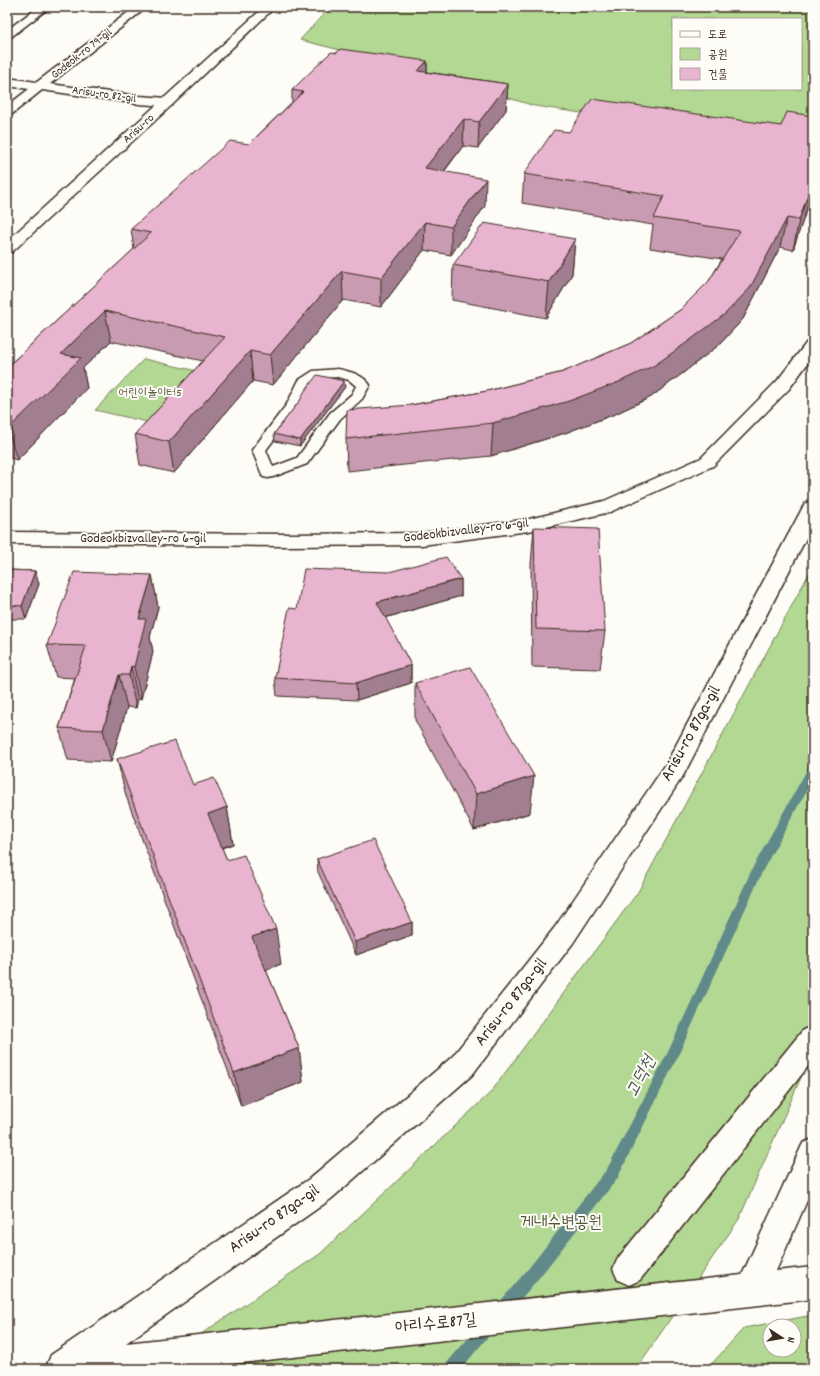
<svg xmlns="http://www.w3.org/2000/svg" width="820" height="1376" viewBox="0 0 820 1376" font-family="Dekko,'Poor Story',sans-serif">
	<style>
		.green { fill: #b3d893; stroke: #778158; fill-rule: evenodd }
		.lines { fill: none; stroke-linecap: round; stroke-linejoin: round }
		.stream { fill: #60898a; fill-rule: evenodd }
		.lane-casing { stroke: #3b2a1e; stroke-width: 3 }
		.street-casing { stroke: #3b2a1e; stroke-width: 3 }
		.secondary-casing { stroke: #3b2a1e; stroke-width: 3 }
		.lane { fill: #fdfcf7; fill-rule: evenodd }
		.street { fill: #fdfcf7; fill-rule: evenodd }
		.secondary { fill: #fdfcf7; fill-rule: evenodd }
		.wall { fill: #c89bb2; stroke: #3b2a1e }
		.shaded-wall { fill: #a27e91; stroke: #3b2a1e }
		.building { fill: #e8b4cf; stroke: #3b2a1e }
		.labels { text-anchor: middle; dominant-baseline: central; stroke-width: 4; stroke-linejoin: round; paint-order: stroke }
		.far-street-label { font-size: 12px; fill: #3b2a1e; stroke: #fdfcf7 }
		.far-park-label { font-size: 12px; fill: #59563b; stroke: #fdfcf7 }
		.street-label { font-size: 14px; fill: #3b2a1e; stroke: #fdfcf7 }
		.near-street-label { font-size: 17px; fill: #3b2a1e; stroke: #fdfcf7 }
		.near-park-label { font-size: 17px; fill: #59563b; stroke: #fdfcf7 }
		.near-water-label { font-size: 18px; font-style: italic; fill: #4d5a54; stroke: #fdfcf7 }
	</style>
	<rect width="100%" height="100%" fill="#fdfcf7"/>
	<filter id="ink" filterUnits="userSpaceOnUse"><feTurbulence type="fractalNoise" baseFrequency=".025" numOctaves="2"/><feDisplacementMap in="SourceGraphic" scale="8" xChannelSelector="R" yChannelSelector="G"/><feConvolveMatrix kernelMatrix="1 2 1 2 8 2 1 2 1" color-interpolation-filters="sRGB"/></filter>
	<g filter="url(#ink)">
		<path class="green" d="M 330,7 L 813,7 L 813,126 L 800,137 L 614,118 L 535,106 L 400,65 L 300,40 ZM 673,19 L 801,19 L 801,89 L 673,89 Z
			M 144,359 L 206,373 L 160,425 L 95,410 Z
			M 813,566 L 813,1050 L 739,1219 L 636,1369 L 149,1369 L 320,1254 L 491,1092 L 638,892 Z
			M 813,1315 L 813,1369 L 707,1369 L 744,1328 ZM 770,1326 L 794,1326 L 794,1350 L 770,1350 Z"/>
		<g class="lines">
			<path class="stream" d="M 813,765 L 813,779 L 764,868 L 677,1058 L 617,1179 L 538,1279 L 507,1315 L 502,1317 L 497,1315 L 495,1310 L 497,1305 L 528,1269 L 607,1169 L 669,1050 L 753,867 L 809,766 Z
				M 487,1320 L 492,1322 L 494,1327 L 492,1332 L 461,1369 L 443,1369 L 446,1364 L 482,1322 Z"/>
			<g class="lane-casing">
				<path id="lane" d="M 338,369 C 351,372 362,374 370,385 L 362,399 L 340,419 L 307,464 L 273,477 L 268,478 L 263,477 L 252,450 L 287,404 L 299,380 L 313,371 ZM 338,377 L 349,380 L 356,386 L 352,394 L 330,413 L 297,458 L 273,467 L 266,450 L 300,405 L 309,385 L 321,378 Z"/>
			</g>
			<g class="street-casing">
				<path id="street" d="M 38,7 L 50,7 L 11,37 L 7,38 L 7,30 Z
					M 135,7 L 147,7 L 50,84 L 139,96 L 168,98 L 172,99 L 174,102 L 172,105 L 168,106 L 139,104 L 42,90 L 11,115 L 7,116 L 7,106 L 29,89 L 7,86 L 7,78 L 37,82 Z
					M 813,340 L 813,356 L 789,389 L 713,466 L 610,512 L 529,531 L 422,545 L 284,546 L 7,544 L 7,532 L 284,534 L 422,533 L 529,519 L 604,501 L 701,458 L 777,381 L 807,342 Z
					M 813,501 L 813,525 L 683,776 L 573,943 L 472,1075 L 331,1199 L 126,1343 L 742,1275 L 803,1143 L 813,1139 L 813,1187 L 776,1271 L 813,1267 L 813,1299 L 187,1369 L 47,1369 L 46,1367 L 51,1355 L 309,1179 L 452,1057 L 555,927 L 666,764 L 803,507 L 806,503 Z
					M 813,1026 L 813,1060 L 640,1280 L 629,1285 L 618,1280 L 613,1269 L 618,1258 L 803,1030 Z"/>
			</g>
			<g class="secondary-casing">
				<path id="secondary" d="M 264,7 L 275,7 L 172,105 L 12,252 L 7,253 L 7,241 Z"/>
			</g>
			<use href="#lane" class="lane"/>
			<use href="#street" class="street"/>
			<use href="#secondary" class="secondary"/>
		</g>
		<path class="wall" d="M 427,61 L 427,72 L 508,84 L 506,110 L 478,148 L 463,146 L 444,172 L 485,206 L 451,255 L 424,250 L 381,307 L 343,300 L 273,385 L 253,381 L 174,473 L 140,465 L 135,434 L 203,361 L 111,341 L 83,368 L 87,388 L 17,460 L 7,457 L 7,367 L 134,249 L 131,229 L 249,144 L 292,102 L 292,90 Z
			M 813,116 L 813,190 L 793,250 L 780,247 L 743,319 L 719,345 L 683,373 L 651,397 L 615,414 L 565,433 L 491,456 L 347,471 L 346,439 L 411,405 L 487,391 L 563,372 L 631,343 L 680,310 L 709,281 L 722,259 L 650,248 L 653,225 L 522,203 L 524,174 L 569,132 L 781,126 Z
			M 575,239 L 572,274 L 546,318 L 452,300 L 453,265 Z
			M 345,387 L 300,446 L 275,441 L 274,434 L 301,399 Z
			M 534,527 L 605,631 L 600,669 L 532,667 L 531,565 Z
			M 7,570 L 35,571 L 39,584 L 26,619 L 7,619 Z
			M 152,575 L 158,607 L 150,637 L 153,652 L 141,699 L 138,699 L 136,708 L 127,707 L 111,762 L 68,760 L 59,728 L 75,678 L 56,677 L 47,645 Z
			M 461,579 L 461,596 L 385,618 L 411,665 L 411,683 L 357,700 L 277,696 L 275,678 L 297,609 Z
			M 415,683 L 530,813 L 474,830 L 415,720 Z
			M 117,759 L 193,785 L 227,807 L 233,844 L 222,848 L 227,860 L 281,964 L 266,970 L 299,1048 L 303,1082 L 241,1106 L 126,796 Z
			M 317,859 L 412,922 L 412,935 L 356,955 L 318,872 Z"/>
		<path class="shaded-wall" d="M 427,61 L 427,86 L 418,71 Z
			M 508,84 L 506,110 L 478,148 L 479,122 Z
			M 464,119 L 463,146 L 425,196 L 425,168 Z
			M 486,179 L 485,206 L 451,255 L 451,227 Z
			M 813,180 L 813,190 L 793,250 L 799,220 Z
			M 787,218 L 780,247 L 743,319 L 719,345 L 683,373 L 651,397 L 615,414 L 565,433 L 491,456 L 493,423 L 619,382 Z
			M 425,222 L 424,250 L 381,307 L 381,278 Z
			M 575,239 L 572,274 L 546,318 L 549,282 Z
			M 342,271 L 343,300 L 273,385 L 270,355 Z
			M 105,311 L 111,341 L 83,368 L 87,388 L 17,460 L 8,429 L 61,354 Z
			M 250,351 L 253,381 L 174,473 L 169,442 Z
			M 344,381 L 345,387 L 300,446 L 300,440 Z
			M 35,571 L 39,584 L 26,619 L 22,606 Z
			M 152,575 L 158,607 L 150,637 L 153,652 L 141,699 L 134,667 L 139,619 Z
			M 461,579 L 461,596 L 377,620 L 377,602 Z
			M 411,665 L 411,683 L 357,700 L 356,683 Z
			M 131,666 L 138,699 L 136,708 L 129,675 Z
			M 119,675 L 127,707 L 111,762 L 103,730 Z
			M 7,762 L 10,770 L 7,778 Z
			M 534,776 L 530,813 L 474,830 L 476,794 Z
			M 227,807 L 233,844 L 214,850 L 208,814 Z
			M 412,922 L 412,935 L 356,955 L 355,942 Z
			M 276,929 L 281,964 L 258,973 L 252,937 Z
			M 299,1048 L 303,1082 L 241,1106 L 234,1073 Z"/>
		<path class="building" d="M 340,49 L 427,61 L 418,71 L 508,84 L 479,122 L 464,119 L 425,168 L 486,179 L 451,227 L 425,222 L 381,278 L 342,271 L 270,355 L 250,351 L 169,442 L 135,434 L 225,337 L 105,311 L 61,354 L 81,358 L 8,429 L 7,429 L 7,367 L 151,233 L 131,229 L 230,141 L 249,144 L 303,92 L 292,90 L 331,52 L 337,53 Z
			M 592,99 L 781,126 L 787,112 L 813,116 L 813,180 L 799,220 L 787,218 L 750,288 L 725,314 L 689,341 L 655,365 L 619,382 L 569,401 L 493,423 L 346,439 L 347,410 L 411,405 L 487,391 L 563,372 L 631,343 L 680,310 L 709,281 L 740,231 L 654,218 L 664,196 L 524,174 L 554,130 L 569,132 Z
			M 484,223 L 575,239 L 549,282 L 453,265 Z
			M 317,375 L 344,381 L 300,440 L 274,434 L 301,399 L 304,392 Z
			M 534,527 L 598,529 L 605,631 L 536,629 Z
			M 446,557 L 461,579 L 377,602 L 411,665 L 356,683 L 275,678 L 289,608 L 297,609 L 304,569 L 389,572 Z
			M 7,570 L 35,571 L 22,606 L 7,605 Z
			M 74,572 L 152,575 L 139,619 L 146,619 L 134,667 L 131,666 L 129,675 L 119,675 L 103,730 L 59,728 L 86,646 L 47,645 Z
			M 470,667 L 534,776 L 476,794 L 415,683 Z
			M 175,741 L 193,785 L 214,778 L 227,807 L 208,814 L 227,860 L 244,855 L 276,929 L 252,937 L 299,1048 L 234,1073 L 117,759 Z
			M 373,840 L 412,922 L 355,942 L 317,859 Z"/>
	</g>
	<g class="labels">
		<g class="far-street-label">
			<text transform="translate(82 54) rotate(-38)">Godeok-ro 79-gil</text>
			<text transform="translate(104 95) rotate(8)">Arisu-ro 82-gil</text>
			<text transform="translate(139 129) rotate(-42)">Arisu-ro</text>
		</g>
		<g class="far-park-label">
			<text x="150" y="393">어린이놀이터5</text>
		</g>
		<g class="street-label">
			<text transform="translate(466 531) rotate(-7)">Godeokbizvalley-ro 6-gil</text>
			<text x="143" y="539">Godeokbizvalley-ro 6-gil</text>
		</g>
		<g class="near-street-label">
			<text transform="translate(692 734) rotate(-61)">Arisu-ro 87ga-gil</text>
			<text transform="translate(512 1003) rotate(-52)">Arisu-ro 87ga-gil</text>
			<text transform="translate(275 1220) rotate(-35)">Arisu-ro 87ga-gil</text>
			<text transform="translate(436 1325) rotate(-6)">아리수로87길</text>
		</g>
		<g class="near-park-label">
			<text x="561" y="1224">게내수변공원</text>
		</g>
		<g class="near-water-label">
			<text transform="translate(642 1077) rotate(-63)">고덕천</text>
		</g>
	</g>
	<rect width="820" height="1376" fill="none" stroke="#fdfcf7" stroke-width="24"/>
	<rect x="12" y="12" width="796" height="1352" fill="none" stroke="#3b2a1e" stroke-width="1.5" filter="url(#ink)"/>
	<rect x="672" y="18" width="130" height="72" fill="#fdfcf7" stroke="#afa8a0"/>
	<rect x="680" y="31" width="20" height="6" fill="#fdfcf7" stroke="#afa8a0"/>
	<text x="708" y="38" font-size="12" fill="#3b2a1e">도로</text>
	<rect x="680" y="48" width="20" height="12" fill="#b3d893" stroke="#afa8a0"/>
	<text x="708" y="58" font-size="12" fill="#3b2a1e">공원</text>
	<rect x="680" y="68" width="20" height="12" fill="#e8b4cf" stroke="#afa8a0"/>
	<text x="708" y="78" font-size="12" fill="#3b2a1e">건물</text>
	<g transform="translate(782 1338) rotate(102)"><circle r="19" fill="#fdfcf7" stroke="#afa8a0"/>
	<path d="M0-3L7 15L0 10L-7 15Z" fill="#3b2a1e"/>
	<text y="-6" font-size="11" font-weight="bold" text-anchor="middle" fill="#3b2a1e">N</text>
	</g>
</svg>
